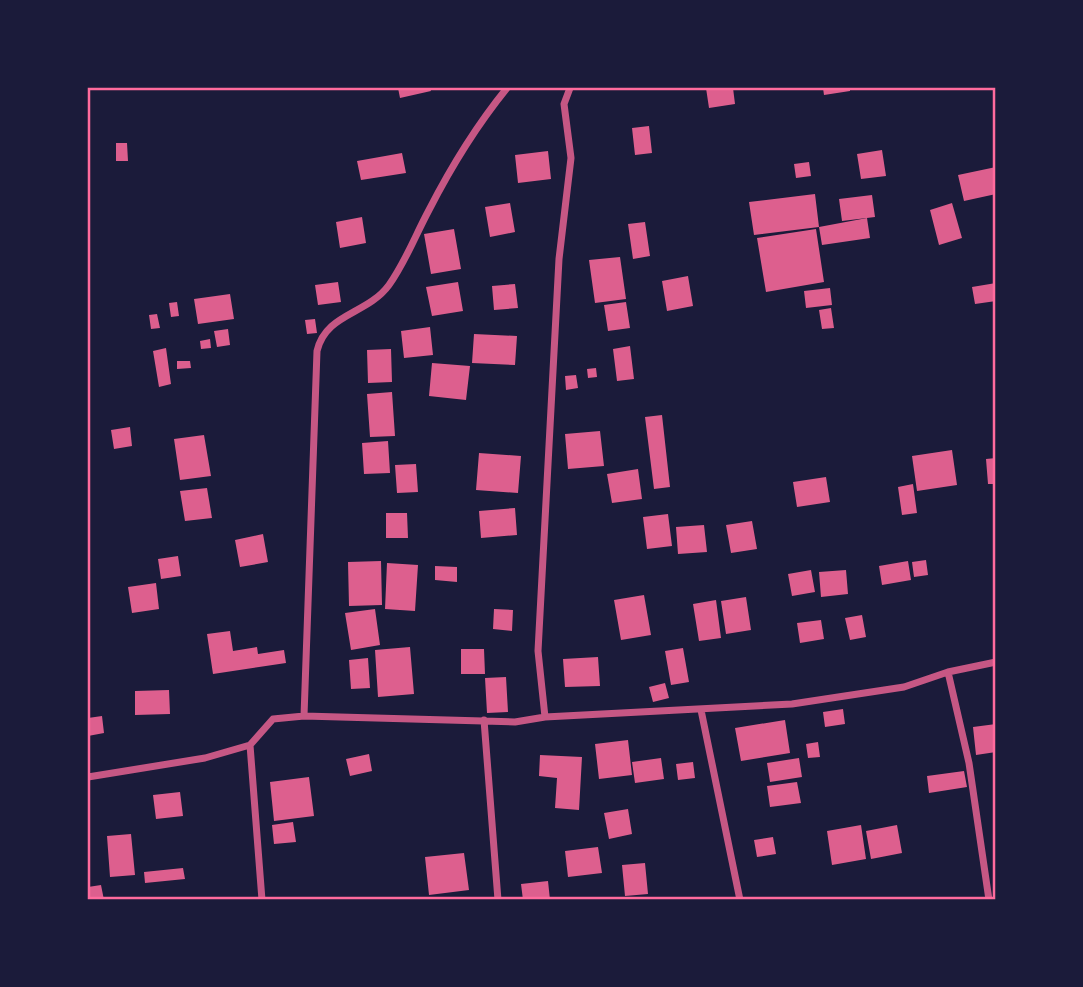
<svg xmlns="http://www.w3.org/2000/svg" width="1083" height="987" viewBox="0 0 1083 987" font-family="Lora,serif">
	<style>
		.building { fill: #dd5f8e }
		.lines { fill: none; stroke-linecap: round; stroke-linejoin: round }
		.minor { stroke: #c65784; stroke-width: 7 }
		.neatline { fill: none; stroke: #ff6b9d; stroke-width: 2.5 }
	</style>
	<rect width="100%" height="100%" fill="#1b1b3a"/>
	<path class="building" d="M 398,88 L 430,88 L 431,91 L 400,98 Z
		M 706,88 L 733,88 L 735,104 L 709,108 Z
		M 823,88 L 850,88 L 850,91 L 824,95 Z
		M 649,126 L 652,153 L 635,155 L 632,128 Z
		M 116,143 L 127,143 L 128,161 L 116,161 Z
		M 882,150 L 886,176 L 861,179 L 857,154 Z
		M 548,151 L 551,179 L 518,183 L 515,155 Z
		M 402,153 L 406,173 L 361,180 L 357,161 Z
		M 809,162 L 811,176 L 796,178 L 794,164 Z
		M 996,167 L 996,194 L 964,201 L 958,175 Z
		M 815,194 L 819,227 L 867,218 L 870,238 L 822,245 L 819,227 L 754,235 L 749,202 Z
		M 872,195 L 875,217 L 842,221 L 839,199 Z
		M 510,203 L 515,232 L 490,237 L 485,207 Z
		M 952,203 L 962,238 L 939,245 L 930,210 Z
		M 362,217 L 366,243 L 340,248 L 336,222 Z
		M 645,222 L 650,256 L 633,259 L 628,224 Z
		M 454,229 L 461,269 L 431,274 L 424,234 Z
		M 816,229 L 824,282 L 766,292 L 757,238 Z
		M 620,257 L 626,299 L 595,303 L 589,260 Z
		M 688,276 L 693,306 L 667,311 L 662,281 Z
		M 338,282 L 341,302 L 318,305 L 315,285 Z
		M 458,282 L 463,311 L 432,316 L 426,287 Z
		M 996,283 L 996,301 L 975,304 L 972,287 Z
		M 515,284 L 518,308 L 494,310 L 492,286 Z
		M 830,288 L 832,305 L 806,308 L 804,291 Z
		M 230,294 L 234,319 L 198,324 L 194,299 Z
		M 177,302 L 179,316 L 171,317 L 169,303 Z
		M 626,302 L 630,328 L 608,331 L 604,305 Z
		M 831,308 L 834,328 L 822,329 L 819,310 Z
		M 157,314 L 160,328 L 151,329 L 149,315 Z
		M 315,319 L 317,333 L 307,334 L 305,320 Z
		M 430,327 L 433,355 L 404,358 L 401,331 Z
		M 228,329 L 230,345 L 217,347 L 214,331 Z
		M 474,334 L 517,336 L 515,365 L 472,363 Z
		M 210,339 L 211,348 L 201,349 L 200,341 Z
		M 630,346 L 634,379 L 617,381 L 613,349 Z
		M 166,348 L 171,384 L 159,387 L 153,351 Z
		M 391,349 L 392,382 L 368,383 L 367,350 Z
		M 177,361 L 190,361 L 191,368 L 177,369 Z
		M 432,363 L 470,366 L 466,400 L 429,396 Z
		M 596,368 L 597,377 L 588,378 L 587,369 Z
		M 576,375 L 578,388 L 566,390 L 565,376 Z
		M 392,392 L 395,436 L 370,437 L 367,394 Z
		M 662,415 L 670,487 L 654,489 L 645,417 Z
		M 130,427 L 132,446 L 114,449 L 111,430 Z
		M 600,431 L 604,466 L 568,469 L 565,434 Z
		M 204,435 L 211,476 L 180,480 L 174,439 Z
		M 388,441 L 390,473 L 364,474 L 362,443 Z
		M 952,450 L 957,485 L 917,491 L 912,456 Z
		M 479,453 L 521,456 L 518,493 L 476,490 Z
		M 996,458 L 996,484 L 988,484 L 986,459 Z
		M 416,464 L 418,492 L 397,493 L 395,465 Z
		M 638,469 L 642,499 L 612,503 L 607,474 Z
		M 826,477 L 830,502 L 797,507 L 793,482 Z
		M 913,484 L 917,513 L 902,515 L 898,487 Z
		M 207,488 L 212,518 L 185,521 L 180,491 Z
		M 515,508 L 517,535 L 481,538 L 479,511 Z
		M 386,513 L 407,513 L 408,538 L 386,538 Z
		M 668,514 L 672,546 L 647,549 L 643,517 Z
		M 752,521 L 757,549 L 731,553 L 726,525 Z
		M 704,525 L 707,552 L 678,554 L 676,527 Z
		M 263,534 L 268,562 L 240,567 L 235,540 Z
		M 178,556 L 181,576 L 161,579 L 158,559 Z
		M 926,560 L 928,575 L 914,577 L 912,562 Z
		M 381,561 L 382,605 L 349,606 L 348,562 Z
		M 908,561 L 911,580 L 882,585 L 879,566 Z
		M 387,563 L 418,565 L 415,611 L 385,609 Z
		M 435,566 L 457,567 L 457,582 L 435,580 Z
		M 811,570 L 815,592 L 792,596 L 788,574 Z
		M 846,570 L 848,594 L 821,597 L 819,572 Z
		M 156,583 L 159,609 L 132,613 L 128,587 Z
		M 644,595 L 651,635 L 621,640 L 614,600 Z
		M 746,597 L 751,630 L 726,634 L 721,601 Z
		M 716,600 L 721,638 L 699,641 L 693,604 Z
		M 375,609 L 380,645 L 351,650 L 345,613 Z
		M 494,609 L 513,610 L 512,631 L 493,629 Z
		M 862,615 L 866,637 L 850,640 L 845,618 Z
		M 821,620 L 824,639 L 800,643 L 797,623 Z
		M 230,631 L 233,651 L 257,647 L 258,654 L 284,650 L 286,663 L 213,674 L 207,634 Z
		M 410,647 L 414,694 L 378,697 L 375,650 Z
		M 683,648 L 689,682 L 671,685 L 665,651 Z
		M 461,649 L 484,649 L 485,674 L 461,674 Z
		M 598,657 L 600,686 L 565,687 L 563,659 Z
		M 368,658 L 370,688 L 351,689 L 349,660 Z
		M 506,677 L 508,712 L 487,713 L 485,678 Z
		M 665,683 L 669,698 L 653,702 L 649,687 Z
		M 169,690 L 170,714 L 135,715 L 135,691 Z
		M 843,709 L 845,724 L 825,727 L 823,712 Z
		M 102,716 L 104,733 L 88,736 L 88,718 Z
		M 785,720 L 790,753 L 741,761 L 735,728 Z
		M 996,724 L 996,752 L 976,755 L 973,727 Z
		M 628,740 L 632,775 L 599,779 L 595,744 Z
		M 818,742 L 820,757 L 808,758 L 806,744 Z
		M 369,754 L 372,771 L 350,776 L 346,759 Z
		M 540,755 L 582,757 L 579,810 L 555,808 L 557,778 L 539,776 Z
		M 661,758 L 664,779 L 635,783 L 632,762 Z
		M 799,758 L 802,777 L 770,782 L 767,763 Z
		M 693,762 L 695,778 L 678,780 L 676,764 Z
		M 964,771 L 967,787 L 929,793 L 927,776 Z
		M 309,777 L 314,816 L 274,821 L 270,782 Z
		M 797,782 L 801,803 L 770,807 L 767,786 Z
		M 180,792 L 183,816 L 156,819 L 153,795 Z
		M 628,809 L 632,834 L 609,839 L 604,813 Z
		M 293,822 L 296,842 L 274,844 L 272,825 Z
		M 861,825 L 866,859 L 832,865 L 827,831 Z
		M 897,825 L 902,853 L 871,859 L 866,831 Z
		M 131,834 L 135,875 L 110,877 L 107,836 Z
		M 773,837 L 776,854 L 757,857 L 754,840 Z
		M 598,847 L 602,873 L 568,877 L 565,851 Z
		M 464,853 L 469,890 L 429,895 L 425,857 Z
		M 645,863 L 648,894 L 625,896 L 622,865 Z
		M 183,868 L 185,879 L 145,883 L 144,872 Z
		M 548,881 L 550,900 L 523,900 L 521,884 Z
		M 101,885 L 104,900 L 88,900 L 88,887 Z"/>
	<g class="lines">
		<path class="minor" d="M 948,672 L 969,763 L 989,900
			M 701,710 L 740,900
			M 304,716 L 317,351 C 326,313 367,315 389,285 C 406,261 415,236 429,210 C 451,167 477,125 507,88
			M 545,717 L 538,651 L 559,259 L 571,158 L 564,104 L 570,88
			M 484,720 L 498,900
			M 88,777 L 205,758 L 250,745
			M 262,900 L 250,745 L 273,719 L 304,716 L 515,722 L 545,717 L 792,704 L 904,687 L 948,672 L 996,662"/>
	</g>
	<rect width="1083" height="987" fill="none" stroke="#1b1b3a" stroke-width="178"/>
	<rect x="89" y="89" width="905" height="809" class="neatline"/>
</svg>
